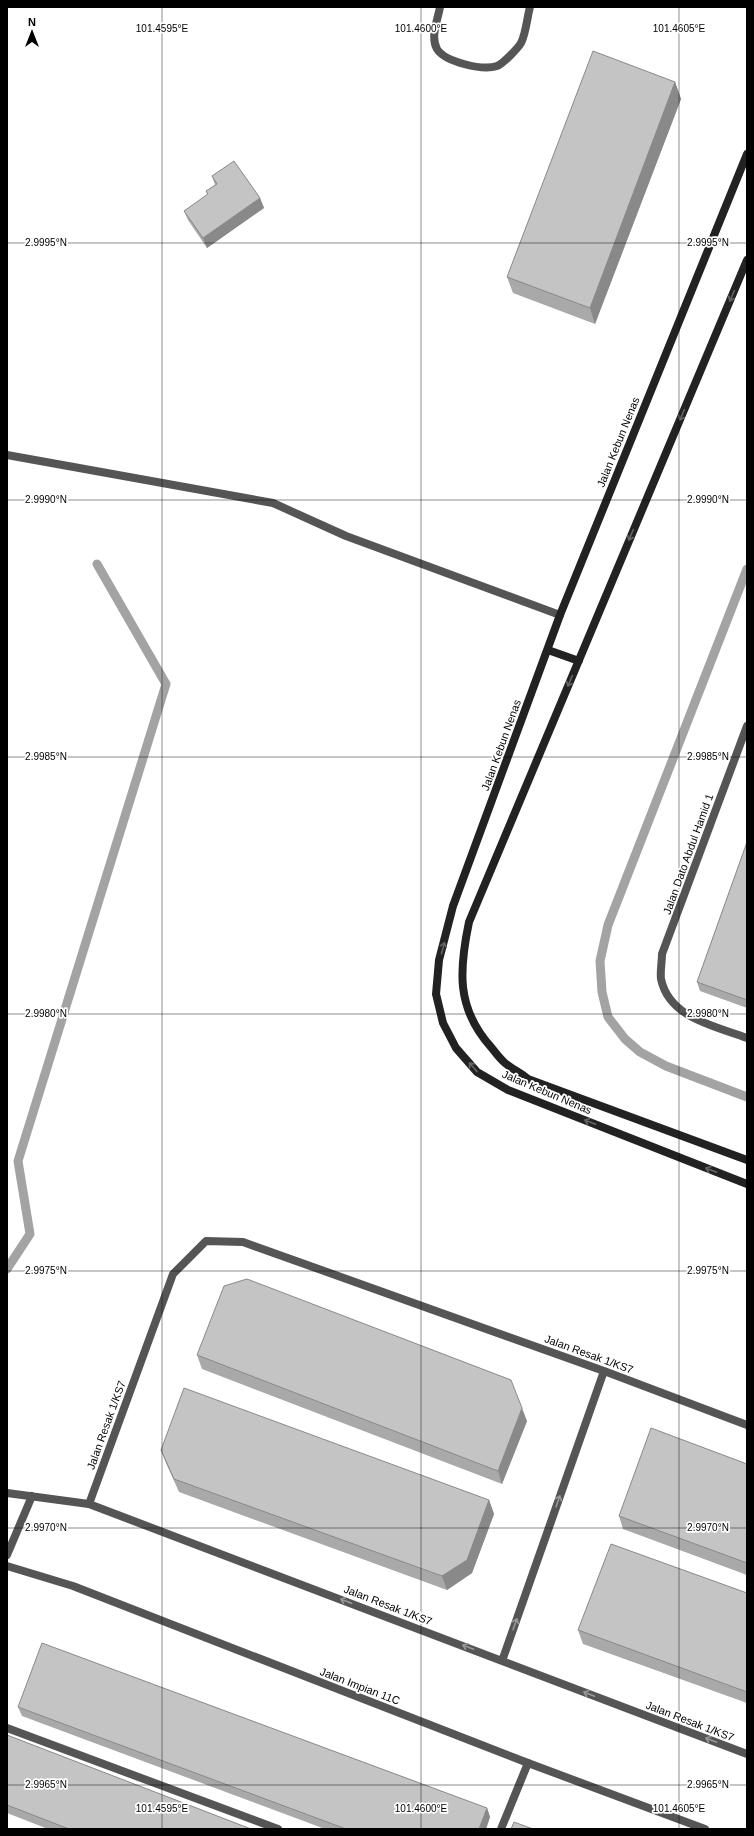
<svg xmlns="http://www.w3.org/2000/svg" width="754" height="1836" viewBox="0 0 754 1836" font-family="Helvetica,sans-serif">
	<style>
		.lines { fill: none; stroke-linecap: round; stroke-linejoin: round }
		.stream { stroke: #a3a3a3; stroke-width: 9 }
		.lane { stroke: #555; stroke-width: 8 }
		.street { stroke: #555; stroke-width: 8 }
		.secondary { stroke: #222; stroke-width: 8 }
		.wall { fill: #a9a9a9 }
		.shaded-wall { fill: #898989 }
		.building { fill: #c4c4c4; stroke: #898989 }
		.oneway { stroke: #646464 }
		.oneway2 { stroke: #999 }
		.ticks { fill: none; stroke: #000; stroke-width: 1; stroke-opacity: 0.45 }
		.labels { text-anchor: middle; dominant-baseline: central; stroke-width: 3.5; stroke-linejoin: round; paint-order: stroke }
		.street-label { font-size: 11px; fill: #000; stroke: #fff }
		.ticks-label { font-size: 10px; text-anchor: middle; fill: #000; stroke: #fff; stroke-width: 3.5; stroke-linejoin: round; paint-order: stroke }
	</style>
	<rect width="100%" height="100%" fill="#fff"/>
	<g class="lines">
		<path class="stream" d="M 747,569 L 608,925 L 600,961 L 602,992 L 608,1017 L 625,1039 L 640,1052 L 666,1066 L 747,1097
			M 7,1269 L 30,1234 L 18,1161 L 166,684 L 97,564"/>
		<path class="lane" d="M 440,7 C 438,19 430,37 437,49 C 445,62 483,71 497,66 C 503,64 518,48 521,43 C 526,33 527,18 530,7
			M 7,455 L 273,503 L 346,536 L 560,615
			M 7,1493 L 89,1504
			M 7,1555 L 32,1496
			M 7,1728 L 278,1829
			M 501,1829 L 528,1763"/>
		<path class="street" d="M 747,726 L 662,954 C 662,962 660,971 661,979 C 669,1018 715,1026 747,1038
			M 747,1425 L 604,1371 L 243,1242 L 206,1241 L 173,1274 L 89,1504 L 747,1754
			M 7,1566 L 73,1586 L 528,1763 L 705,1829
			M 502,1661 L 604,1371"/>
		<path class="secondary" d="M 747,154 L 560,615 L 453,906 L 439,960 L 436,994 L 443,1023 L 456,1048 L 477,1072 L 508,1090 L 747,1184
			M 747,260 L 469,922 C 459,970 456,1008 491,1047 C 495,1052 500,1059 505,1063 C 512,1069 521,1073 528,1079 L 747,1160
			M 548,650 L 579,661"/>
	</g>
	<path class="wall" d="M 675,82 L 681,99 L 595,324 L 513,293 L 507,277 Z
		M 212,176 L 260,198 L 264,208 L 207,248 L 188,220 L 184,211 L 208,195 L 206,191 L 215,185 Z
		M 747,842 L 747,1008 L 700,991 L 697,982 Z
		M 197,1355 L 527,1421 L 502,1484 L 202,1369 Z
		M 161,1450 L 489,1500 L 494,1514 L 472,1573 L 447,1590 L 179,1492 L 166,1463 Z
		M 747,1464 L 747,1575 L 623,1529 L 619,1516 Z
		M 747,1593 L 747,1703 L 583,1644 L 578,1630 Z
		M 18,1707 L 487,1808 L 490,1817 L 486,1829 L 325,1829 L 22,1716 Z
		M 7,1736 L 251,1829 L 48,1829 L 7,1813 Z"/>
	<path class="shaded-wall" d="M 675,82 L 681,99 L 595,324 L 590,308 Z
		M 260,198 L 264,208 L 207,248 L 203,238 Z
		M 522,1408 L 527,1421 L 502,1484 L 498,1471 Z
		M 489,1500 L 494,1514 L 472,1573 L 447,1590 L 442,1576 Z
		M 487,1808 L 490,1817 L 486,1829 L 479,1829 Z"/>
	<path class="building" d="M 593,51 L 675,82 L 590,308 L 507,277 Z
		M 234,161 L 260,198 L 203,238 L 184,211 L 208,194 L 206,191 L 217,184 L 212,176 Z
		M 747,842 L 747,1000 L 697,982 Z
		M 247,1279 L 511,1380 L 522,1408 L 498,1471 L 197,1355 L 224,1286 Z
		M 184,1388 L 489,1500 L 467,1560 L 442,1576 L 174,1479 L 161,1450 Z
		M 651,1428 L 747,1464 L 747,1563 L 619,1516 Z
		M 611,1544 L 747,1593 L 747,1692 L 578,1630 Z
		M 42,1643 L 487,1808 L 479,1829 L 346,1829 L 18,1707 Z
		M 7,1735 L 251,1829 L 69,1829 L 7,1805 Z
		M 514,1822 L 533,1829 L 511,1829 Z"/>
	<defs><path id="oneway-shaft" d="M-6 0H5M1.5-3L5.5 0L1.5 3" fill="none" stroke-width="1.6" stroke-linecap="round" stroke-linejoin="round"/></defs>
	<g class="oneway">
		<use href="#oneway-shaft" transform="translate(732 296) rotate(113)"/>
		<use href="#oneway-shaft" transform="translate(682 415) rotate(113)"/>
		<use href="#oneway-shaft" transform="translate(631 535) rotate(113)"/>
		<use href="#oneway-shaft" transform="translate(570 681) rotate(113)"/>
		<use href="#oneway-shaft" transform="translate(443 948) rotate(-75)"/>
		<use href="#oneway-shaft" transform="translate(473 1067) rotate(-131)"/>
		<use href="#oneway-shaft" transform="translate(590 1122) rotate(-159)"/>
		<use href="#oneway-shaft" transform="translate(711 1170) rotate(-159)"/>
	</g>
	<g class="oneway2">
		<use href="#oneway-shaft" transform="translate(558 1501) rotate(-71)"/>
		<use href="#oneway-shaft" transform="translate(346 1601) rotate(-159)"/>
		<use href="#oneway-shaft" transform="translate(515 1624) rotate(-71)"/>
		<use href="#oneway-shaft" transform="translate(468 1647) rotate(-159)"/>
		<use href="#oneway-shaft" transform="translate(589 1694) rotate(-159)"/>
		<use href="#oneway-shaft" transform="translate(711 1740) rotate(-159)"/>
	</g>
	<path class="ticks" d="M 162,7 L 162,1829M 421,7 L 421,1829M 679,7 L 679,1829M 7,243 L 747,243M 7,500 L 747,500M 7,757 L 747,757M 7,1014 L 747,1014M 7,1271 L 747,1271M 7,1528 L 747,1528M 7,1785 L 747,1785"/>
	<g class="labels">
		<g class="street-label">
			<text transform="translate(618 442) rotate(-68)">Jalan Kebun Nenas</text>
			<text transform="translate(501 745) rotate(-70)">Jalan Kebun Nenas</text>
			<text transform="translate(688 854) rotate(-70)">Jalan Dato Abdul Hamid 1</text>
			<text transform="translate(547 1092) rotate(23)">Jalan Kebun Nenas</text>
			<text transform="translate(589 1354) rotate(20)">Jalan Resak 1/KS7</text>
			<text transform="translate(106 1425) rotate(-70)">Jalan Resak 1/KS7</text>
			<text transform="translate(388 1605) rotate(21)">Jalan Resak 1/KS7</text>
			<text transform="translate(360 1686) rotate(21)">Jalan Impian 11C</text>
			<text transform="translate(690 1721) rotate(21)">Jalan Resak 1/KS7</text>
		</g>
	</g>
	<g class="ticks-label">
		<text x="162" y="32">101.4595°E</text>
		<text x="421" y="32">101.4600°E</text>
		<text x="679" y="32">101.4605°E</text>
		<text x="46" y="246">2.9995°N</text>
		<text x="708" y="246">2.9995°N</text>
		<text x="46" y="503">2.9990°N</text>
		<text x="708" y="503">2.9990°N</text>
		<text x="46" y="760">2.9985°N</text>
		<text x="708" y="760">2.9985°N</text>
		<text x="46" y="1017">2.9980°N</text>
		<text x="708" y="1017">2.9980°N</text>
		<text x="46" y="1274">2.9975°N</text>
		<text x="708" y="1274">2.9975°N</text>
		<text x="46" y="1531">2.9970°N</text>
		<text x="708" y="1531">2.9970°N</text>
		<text x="46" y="1788">2.9965°N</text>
		<text x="708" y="1788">2.9965°N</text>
		<text x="162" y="1812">101.4595°E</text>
		<text x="421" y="1812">101.4600°E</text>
		<text x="679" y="1812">101.4605°E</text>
	</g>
	<rect width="754" height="1836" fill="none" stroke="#000000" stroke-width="16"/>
	<g transform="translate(32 32)" stroke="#ffffff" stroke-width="3" paint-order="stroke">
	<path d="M0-3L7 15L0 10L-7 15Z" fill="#000000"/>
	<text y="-6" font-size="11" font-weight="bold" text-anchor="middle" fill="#000000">N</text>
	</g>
</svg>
